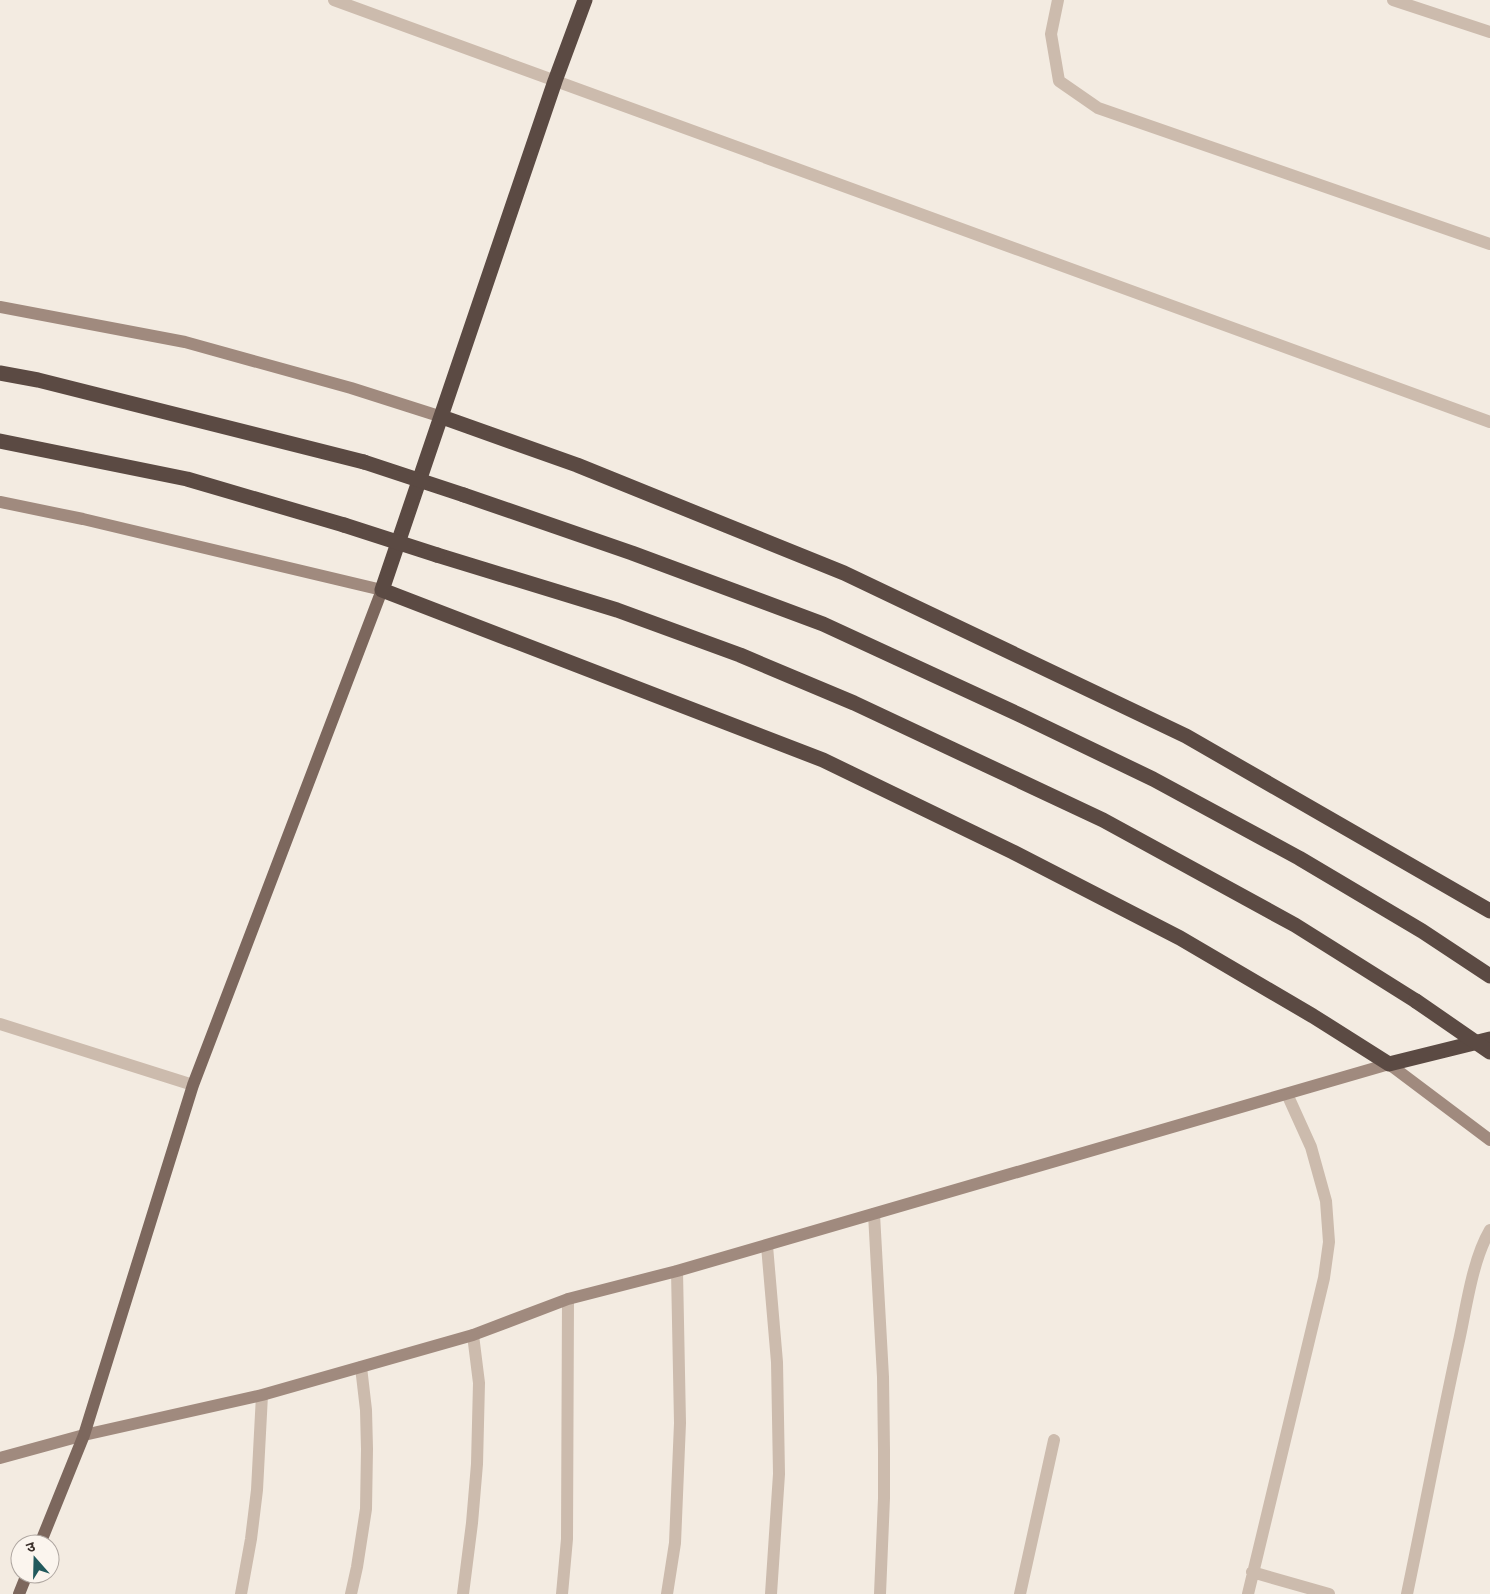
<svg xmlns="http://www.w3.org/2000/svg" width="1490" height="1594" viewBox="0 0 1490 1594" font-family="'Alegreya Sans','Noto Sans Devanagari',sans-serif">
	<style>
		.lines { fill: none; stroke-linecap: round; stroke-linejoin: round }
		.lane { stroke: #ccbbad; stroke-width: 12 }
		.street { stroke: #ccbbad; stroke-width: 12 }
		.secondary { stroke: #a08a7e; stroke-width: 12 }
		.primary { stroke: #7c675d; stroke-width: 12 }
		.highway { stroke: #5b4a43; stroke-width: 15 }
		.highway-bridge { stroke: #5b4a43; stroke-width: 15 }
	</style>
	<rect width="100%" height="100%" fill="#f3ebe1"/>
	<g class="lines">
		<path class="lane" d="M 1058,0 L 1051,34 L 1059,81 L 1098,108 L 1490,244
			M 1393,0 L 1490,32"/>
		<path class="street" d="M 334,0 L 1490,422
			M 0,1024 L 193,1085
			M 874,1214 L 883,1377 L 884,1450 L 884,1498 L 880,1594
			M 767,1246 L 777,1362 L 779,1474 L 771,1594
			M 1252,1572 L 1329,1594
			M 241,1594 L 251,1539 L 257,1490 L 262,1395
			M 351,1594 L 357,1567 L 366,1509 L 367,1449 L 366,1410 L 361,1367
			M 463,1594 L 472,1523 L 477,1464 L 479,1383 L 473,1335
			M 562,1594 L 567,1539 L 568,1299
			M 667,1594 L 675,1543 L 680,1423 L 677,1271
			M 1020,1594 L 1054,1440
			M 1248,1594 L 1324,1278 L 1329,1242 L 1326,1201 L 1311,1147 L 1287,1094
			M 1407,1594 C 1425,1508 1441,1422 1460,1336 C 1467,1303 1473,1259 1490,1230"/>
		<path class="secondary" d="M 0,307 L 185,342 L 351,388 L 442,417
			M 0,502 L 83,519 L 382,590
			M 0,1458 L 84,1435 L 262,1395 L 473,1335 L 568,1299 L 677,1271 L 1389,1064 L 1490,1140"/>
		<path class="primary" d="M 40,1544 L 84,1435 L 193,1085 L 382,590
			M 19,1594 L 27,1574"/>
		<path class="highway" d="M 585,0 L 555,81 L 382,590 L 823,760 L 1013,852 L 1180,938 L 1313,1016 L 1389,1064 L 1490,1039
			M 0,373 L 38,380 L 364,462
			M 442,417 L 577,465 L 844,573 L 1186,736 L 1490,911
			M 0,441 L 187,479 L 344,525
			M 464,495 L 632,553 L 823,624 L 1020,715 L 1153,779 L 1299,858 L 1422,931 L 1490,976
			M 437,555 L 617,610 L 740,655 L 854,703 L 1103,820 L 1295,925 L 1416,1001"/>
		<path class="highway-bridge" d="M 364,462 L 464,495
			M 344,525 L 437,555
			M 1416,1001 L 1490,1052"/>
	</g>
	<g transform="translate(35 1559) rotate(340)"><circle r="24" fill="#fbf5ee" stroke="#aea6a0"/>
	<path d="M0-4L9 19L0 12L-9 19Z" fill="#21595c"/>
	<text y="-8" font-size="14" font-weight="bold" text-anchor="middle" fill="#3b302b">उ</text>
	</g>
</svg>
